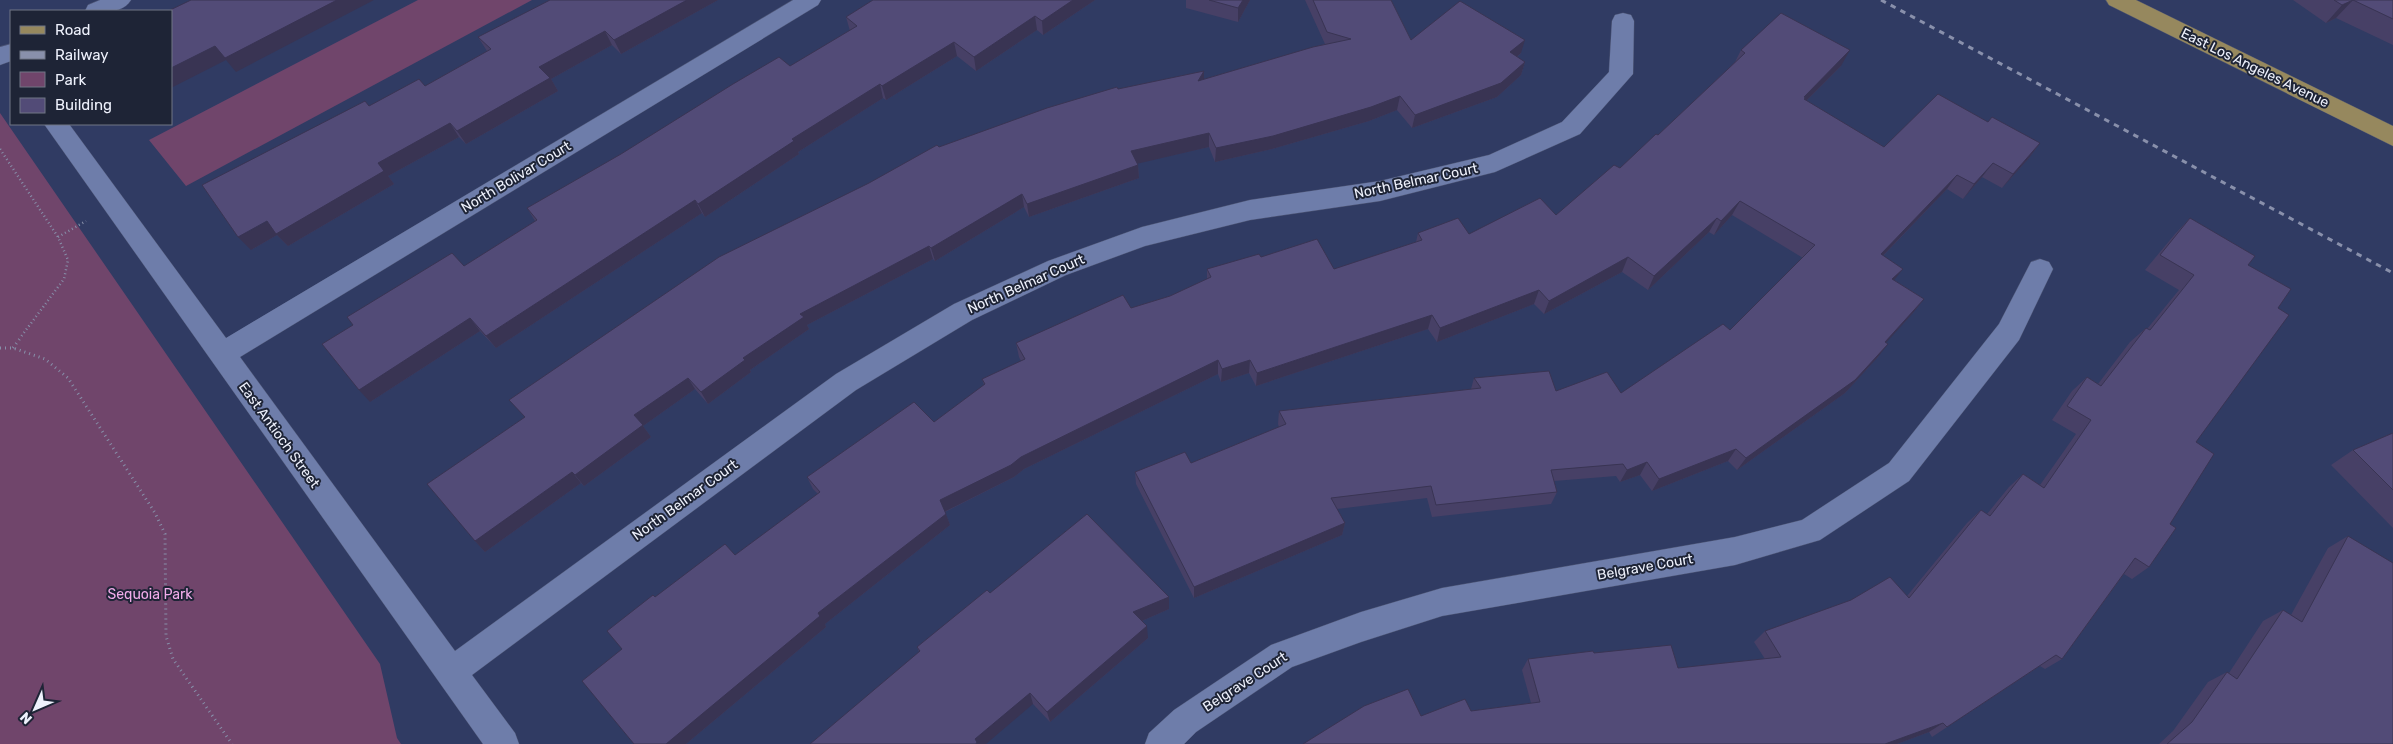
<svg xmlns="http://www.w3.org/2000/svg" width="2393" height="744" viewBox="0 0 2393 744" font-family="Rubik,sans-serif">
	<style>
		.green { fill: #70456b }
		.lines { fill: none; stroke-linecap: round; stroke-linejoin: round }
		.street-casing { stroke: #4b5372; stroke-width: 1 }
		.primary-casing { stroke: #4b5372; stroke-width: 1 }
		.path-far1 { stroke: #878fa9; stroke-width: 2.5; stroke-dasharray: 1 3; stroke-linecap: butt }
		.path { stroke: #878fa9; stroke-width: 3; stroke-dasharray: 1 4; stroke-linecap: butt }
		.street { fill: #6e7daa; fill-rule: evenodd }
		.primary { fill: #96885e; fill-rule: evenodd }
		.rail { stroke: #8990ab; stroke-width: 3; stroke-dasharray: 5.5 5.5; stroke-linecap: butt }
		.wall { fill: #474066 }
		.shaded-wall { fill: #393453 }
		.building { fill: #524b77; stroke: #393453 }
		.labels { text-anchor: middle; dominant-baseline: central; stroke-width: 4; stroke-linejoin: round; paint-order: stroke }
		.street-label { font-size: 14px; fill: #eef1fc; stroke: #1e2436 }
		.park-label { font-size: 14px; fill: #f1acea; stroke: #1e2436 }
	</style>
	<rect width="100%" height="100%" fill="#303b63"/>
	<path class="green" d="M 418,0 L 532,0 L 186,186 L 149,140 Z
		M 0,113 L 380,664 L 397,738 L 401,744 L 0,744 Z"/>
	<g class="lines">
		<g class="street-casing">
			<path id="street" d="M 100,0 L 131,0 C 122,15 100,11 85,11 L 88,5 Z
				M 793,0 L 821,0 L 818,5 L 240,357 L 455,651 L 836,374 L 954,304 L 1048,261 L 1142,227 L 1250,200 L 1380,181 L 1489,155 L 1562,122 L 1609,72 L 1612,21 L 1615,15 L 1623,13 L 1631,15 L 1634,21 L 1633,74 L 1580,134 L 1495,172 L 1380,201 L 1250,220 L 1145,246 L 1066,275 L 972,320 L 856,390 L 472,675 L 515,733 L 519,744 L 483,744 L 44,124 L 69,124 L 226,338 Z
				M 11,44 L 11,61 L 0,65 L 0,47 Z
				M 2040,259 L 2049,262 L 2053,269 L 2019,340 L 1909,481 L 1820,540 L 1735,565 L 1442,616 L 1361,642 L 1292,667 L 1196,732 L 1184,744 L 1145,744 L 1149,733 L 1174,710 L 1271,645 L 1361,612 L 1442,588 L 1735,537 L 1802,520 L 1889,463 L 1999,324 L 2031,262 Z"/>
		</g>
		<g class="primary-casing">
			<path id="primary" d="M 2106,0 L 2136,0 L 2393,126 L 2393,146 L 2109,5 Z"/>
		</g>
		<path class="path-far1" d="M 0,149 L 58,237 L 68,260 L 64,279 L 20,338
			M 58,237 L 86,221"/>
		<path class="path" d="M 0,348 L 13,348 L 45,359 L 68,378 L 155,513 L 165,534 L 166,636 L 173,659 L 232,744
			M 13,348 L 21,337"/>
		<use href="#street" class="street"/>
		<use href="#primary" class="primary"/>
		<path class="rail" d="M 1881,0 L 2393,273"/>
	</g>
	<path class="wall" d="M 718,0 L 621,54 L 612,45 L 551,79 L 558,91 L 466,144 L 459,137 L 388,176 L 394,184 L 288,246 L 277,235 L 251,250 L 369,106 L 425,86 L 487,51 L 478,37 Z
		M 873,0 L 1095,0 L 1043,35 L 1037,30 L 976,71 L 957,56 L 886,100 L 883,98 L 798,152 L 799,154 L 705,217 L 702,213 L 496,348 L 480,331 L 370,402 L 464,266 L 535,221 L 527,208 L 790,66 L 850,31 L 846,17 Z
		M 1186,0 L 1250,0 L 1238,22 L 1186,8 Z
		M 1305,0 L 1391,0 L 1411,40 L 1521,53 L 1517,57 L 1525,62 L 1521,75 L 1497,97 L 1412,128 L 1397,110 L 1369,121 L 1272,149 L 1215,162 L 1209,147 L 1137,163 L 1138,165 L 1139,178 L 1029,217 L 1024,207 L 935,261 L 933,259 L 807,325 L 809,329 L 750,370 L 751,372 L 708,404 L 695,389 L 643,426 L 651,437 L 584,486 L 581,483 L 485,552 L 475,541 L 869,183 L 939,147 L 1118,89 L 1204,71 L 1204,79 L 1325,44 Z
		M 2293,0 L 2393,0 L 2393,45 L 2336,18 L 2326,23 Z
		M 1741,50 L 1841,66 L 1806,101 L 1884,147 L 1988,122 L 2040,143 L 2029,158 L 2002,188 L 1982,177 L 1963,199 L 1947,189 L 1883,256 L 1894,280 L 1924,299 L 1913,313 L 1886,342 L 1878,357 L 1845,393 L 1737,470 L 1728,461 L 1652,491 L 1640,475 L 1620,482 L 1616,476 L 1554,481 L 1557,492 L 1551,504 L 1432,517 L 1427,498 L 1337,509 L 1345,523 L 1342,535 L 1194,598 L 1136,484 L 1135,472 L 1191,463 L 1279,427 L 1278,424 L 1279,411 L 1471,389 L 1474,378 L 1556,391 L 1621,393 L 1730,330 L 1803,258 L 1732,215 L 1714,235 L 1709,232 L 1648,290 L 1622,272 L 1544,314 L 1534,304 L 1437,342 L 1428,329 L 1256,386 L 1249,373 L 1221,382 L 1218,374 L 1024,469 L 1014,477 L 945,512 L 950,525 L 825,624 L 826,627 L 686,744 L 634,744 L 622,649 L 655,597 L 735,555 L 818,494 L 813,489 L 807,477 L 934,422 L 984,385 L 982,379 L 1021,361 L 1019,357 L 1016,343 L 1170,296 L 1207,279 L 1207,269 L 1261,257 L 1334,269 L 1416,242 L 1418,233 L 1469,234 L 1556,215 L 1620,168 L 1658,135 L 1735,62 Z
		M 2190,218 L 2248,265 L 2278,308 L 2196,442 L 2170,524 L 2149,567 L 2132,579 L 2124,574 L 2062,659 L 2045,669 L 2040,666 L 1932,737 L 1929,732 L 1897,744 L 1303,744 L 1421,716 L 1471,711 L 1531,703 L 1522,670 L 1528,659 L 1594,653 L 1678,668 L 1765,659 L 1754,642 L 1765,631 L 1907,596 L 1967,523 L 1981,510 L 1987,514 L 2009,487 L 2023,474 L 2040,485 L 2076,434 L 2052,420 L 2072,391 L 2087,377 L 2098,384 L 2130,342 L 2146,328 L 2147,329 L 2179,290 L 2145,270 L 2175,234 Z
		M 2393,433 L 2393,528 L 2331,465 L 2353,450 Z
		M 2348,536 L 2393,744 L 2159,744 L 2173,731 L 2208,682 L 2227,672 L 2229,673 L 2263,621 L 2283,610 L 2291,615 L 2328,548 Z
		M 990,593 L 1169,597 L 1169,609 L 1142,621 L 1148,638 L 1050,722 L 1033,704 L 919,652 L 917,647 Z"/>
	<path class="shaded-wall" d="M 337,0 L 374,0 L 236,72 L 226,60 L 171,88 L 171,68 L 215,46 Z
		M 687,0 L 718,0 L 621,54 L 614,40 Z
		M 1073,0 L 1095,0 L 1043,35 L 1042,21 Z
		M 1243,0 L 1250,0 L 1238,22 L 1238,8 Z
		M 2353,0 L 2336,18 L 2326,23 L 2342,5 Z
		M 1035,16 L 1037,30 L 976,71 L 974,57 Z
		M 605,31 L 612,45 L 551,79 L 558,91 L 466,144 L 457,131 L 539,67 Z
		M 1525,40 L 1521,53 L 1506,66 L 1510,52 Z
		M 954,42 L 957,56 L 886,100 L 882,86 Z
		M 1850,50 L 1841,66 L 1802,105 L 1804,97 Z
		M 1525,62 L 1521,75 L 1497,97 L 1412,128 L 1415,115 Z
		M 1204,71 L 1204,84 L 1198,81 Z
		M 880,84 L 883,98 L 798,152 L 799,154 L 705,217 L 698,204 L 792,139 Z
		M 1400,96 L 1397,110 L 1369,121 L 1272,149 L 1215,162 L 1216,148 Z
		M 450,123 L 459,137 L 388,176 L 394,184 L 288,246 L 277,235 L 251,250 L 238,237 L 378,163 Z
		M 1209,133 L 1209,147 L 1132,165 L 1131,151 Z
		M 2040,143 L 2029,158 L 2002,188 L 2013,174 Z
		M 1993,163 L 1982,177 L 1963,199 L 1974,184 Z
		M 1138,165 L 1139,178 L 1029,217 L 1027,204 Z
		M 1957,175 L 1947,189 L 1871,268 L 1881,254 Z
		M 1022,194 L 1024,207 L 935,261 L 931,248 Z
		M 695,200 L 702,213 L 496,348 L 486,336 Z
		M 1740,201 L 1732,215 L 1714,235 L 1721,221 Z
		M 1717,218 L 1709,232 L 1648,290 L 1654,276 Z
		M 929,246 L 933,259 L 807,325 L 809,329 L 750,370 L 751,372 L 708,404 L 701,392 L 743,358 L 800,314 Z
		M 1628,257 L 1622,272 L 1544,314 L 1549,301 Z
		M 1903,269 L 1892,283 L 1892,279 Z
		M 1539,290 L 1534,304 L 1437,342 L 1440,328 Z
		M 1924,299 L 1913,313 L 1875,355 L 1885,342 Z
		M 1432,315 L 1428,329 L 1256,386 L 1257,373 Z
		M 470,318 L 480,331 L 370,402 L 359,390 Z
		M 1888,344 L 1878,357 L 1845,393 L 1737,470 L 1746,458 Z
		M 1218,360 L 1218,374 L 1024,469 L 1014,477 L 944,512 L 940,500 L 1021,457 Z
		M 1250,360 L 1249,373 L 1221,382 L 1222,369 Z
		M 688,378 L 695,389 L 643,426 L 651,437 L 584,486 L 575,475 L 634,415 Z
		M 1736,449 L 1728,461 L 1652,491 L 1659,479 Z
		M 1647,462 L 1640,475 L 1620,482 L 1627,470 Z
		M 572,472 L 581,483 L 485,552 L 475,541 Z
		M 946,514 L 950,525 L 825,624 L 826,627 L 686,744 L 666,744 L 818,613 Z
		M 1345,523 L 1342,535 L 1194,598 L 1194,587 Z
		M 1169,597 L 1169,609 L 1135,624 L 1133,612 Z
		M 1147,626 L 1148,638 L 1050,722 L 1047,712 Z
		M 1030,693 L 1033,704 L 986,744 L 976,744 L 975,739 Z
		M 1943,723 L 1929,732 L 1897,744 L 1885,744 Z"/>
	<path class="building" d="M 191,0 L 337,0 L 225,58 L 215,46 L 171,68 L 171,11 L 168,11 Z
		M 550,0 L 687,0 L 614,40 L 605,31 L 539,67 L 550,78 L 457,131 L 450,123 L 378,163 L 384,171 L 276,234 L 267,221 L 238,237 L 202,185 L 365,101 L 369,106 L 419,79 L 425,86 L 491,49 L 478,37 Z
		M 873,0 L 1073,0 L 1042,21 L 1035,16 L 974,57 L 954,42 L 882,86 L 880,84 L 792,139 L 794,141 L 698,204 L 695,200 L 486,336 L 470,318 L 359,390 L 322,344 L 353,325 L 347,317 L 452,253 L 464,266 L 537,220 L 527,208 L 621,154 L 733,84 L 779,57 L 790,66 L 857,26 L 846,17 Z
		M 1209,0 L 1243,0 L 1238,8 Z
		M 1313,0 L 1391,0 L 1411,40 L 1460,1 L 1525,40 L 1510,52 L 1525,62 L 1501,83 L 1415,115 L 1400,96 L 1371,107 L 1273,136 L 1216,148 L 1209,133 L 1131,151 L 1138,165 L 1027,204 L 1022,194 L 931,248 L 929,246 L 800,314 L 804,317 L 743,358 L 745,360 L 701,392 L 688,378 L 634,415 L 643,425 L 575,475 L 572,472 L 475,541 L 427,484 L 525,417 L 509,400 L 719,257 L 869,183 L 937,145 L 939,147 L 1047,108 L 1117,87 L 1118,89 L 1204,71 L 1198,81 L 1313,47 L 1351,39 L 1327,32 Z
		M 2334,0 L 2393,0 L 2393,19 L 2353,0 L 2342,5 Z
		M 1781,13 L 1850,50 L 1804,97 L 1806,98 L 1804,99 L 1884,147 L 1938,94 L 1988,122 L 1992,117 L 2040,143 L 2013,174 L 1993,163 L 1974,184 L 1957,175 L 1881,254 L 1903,269 L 1892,279 L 1924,299 L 1885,342 L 1888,344 L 1855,380 L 1746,458 L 1736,449 L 1659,479 L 1647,462 L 1627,470 L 1623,464 L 1551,470 L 1557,492 L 1436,505 L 1431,486 L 1331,498 L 1345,523 L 1194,587 L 1135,472 L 1185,452 L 1191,463 L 1286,424 L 1279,411 L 1481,388 L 1474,378 L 1549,371 L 1556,391 L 1607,372 L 1621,393 L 1723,324 L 1730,330 L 1815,245 L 1740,201 L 1721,221 L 1717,218 L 1654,276 L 1628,257 L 1549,301 L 1539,290 L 1440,328 L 1432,315 L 1257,373 L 1250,360 L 1222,369 L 1218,360 L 1021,457 L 1011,465 L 940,500 L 946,514 L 818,613 L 820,616 L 666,744 L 634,744 L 582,681 L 622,649 L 607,631 L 653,595 L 655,597 L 725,544 L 735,555 L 820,492 L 807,477 L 914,402 L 934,422 L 985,384 L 982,379 L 1025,359 L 1016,343 L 1123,295 L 1131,308 L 1170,296 L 1211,277 L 1207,269 L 1259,254 L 1261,257 L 1317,239 L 1334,269 L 1422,240 L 1418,233 L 1458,218 L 1469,234 L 1540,198 L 1556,215 L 1614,165 L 1620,168 L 1656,134 L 1658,135 L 1745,53 L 1741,50 Z
		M 2190,218 L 2255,256 L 2248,265 L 2291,289 L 2278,308 L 2289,315 L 2196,442 L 2214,454 L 2170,524 L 2176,528 L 2149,567 L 2135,558 L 2062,659 L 2056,655 L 1947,727 L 1943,723 L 1885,744 L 1303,744 L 1364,706 L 1408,689 L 1421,716 L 1465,699 L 1471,711 L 1540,702 L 1528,659 L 1593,651 L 1594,653 L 1671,645 L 1678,668 L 1781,657 L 1765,631 L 1851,600 L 1890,577 L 1909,598 L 1981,510 L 1990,516 L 2023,474 L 2044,488 L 2091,420 L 2067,406 L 2087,377 L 2101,386 L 2146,328 L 2150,330 L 2194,275 L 2160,255 Z
		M 2393,433 L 2393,490 L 2353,450 Z
		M 1087,514 L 1169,597 L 1133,612 L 1147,626 L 1047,712 L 1030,693 L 975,739 L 977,742 L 976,744 L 810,744 L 920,651 L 917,647 L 987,590 L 990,593 Z
		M 2348,536 L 2393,563 L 2393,744 L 2167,744 L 2192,722 L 2227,672 L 2237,679 L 2283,610 L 2302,622 Z"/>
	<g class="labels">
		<g class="street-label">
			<text transform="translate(2255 68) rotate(26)">East Los Angeles Avenue</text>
			<text transform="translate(516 177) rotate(-31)">North Bolivar Court</text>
			<text transform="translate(1416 181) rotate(-12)">North Belmar Court</text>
			<text transform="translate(1026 284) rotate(-24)">North Belmar Court</text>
			<text transform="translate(279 435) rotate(54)">East Antioch Street</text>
			<text transform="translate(685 500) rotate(-36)">North Belmar Court</text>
			<text transform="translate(1645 567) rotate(-10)">Belgrave Court</text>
			<text transform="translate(1245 682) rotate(-33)">Belgrave Court</text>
		</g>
		<g class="park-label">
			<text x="150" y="594">Sequoia Park</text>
		</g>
	</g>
	<rect x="10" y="10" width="162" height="115" fill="#1e2436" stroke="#717685"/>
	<rect x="20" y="26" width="25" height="8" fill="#96885e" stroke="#717685"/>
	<text x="55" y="35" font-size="15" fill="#eef1fc">Road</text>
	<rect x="20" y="51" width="25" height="8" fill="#8990ab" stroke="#717685"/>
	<text x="55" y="60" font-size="15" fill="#eef1fc">Railway</text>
	<rect x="20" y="72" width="25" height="15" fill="#70456b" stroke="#717685"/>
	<text x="55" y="85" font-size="15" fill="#eef1fc">Park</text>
	<rect x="20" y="98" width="25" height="15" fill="#524b77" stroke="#717685"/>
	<text x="55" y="110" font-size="15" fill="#eef1fc">Building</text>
	<g transform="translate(35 709) rotate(225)" stroke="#1e2436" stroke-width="4" paint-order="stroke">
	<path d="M0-4L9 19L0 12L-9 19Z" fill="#eef1fc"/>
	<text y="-8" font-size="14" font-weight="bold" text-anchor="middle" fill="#eef1fc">N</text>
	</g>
</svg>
